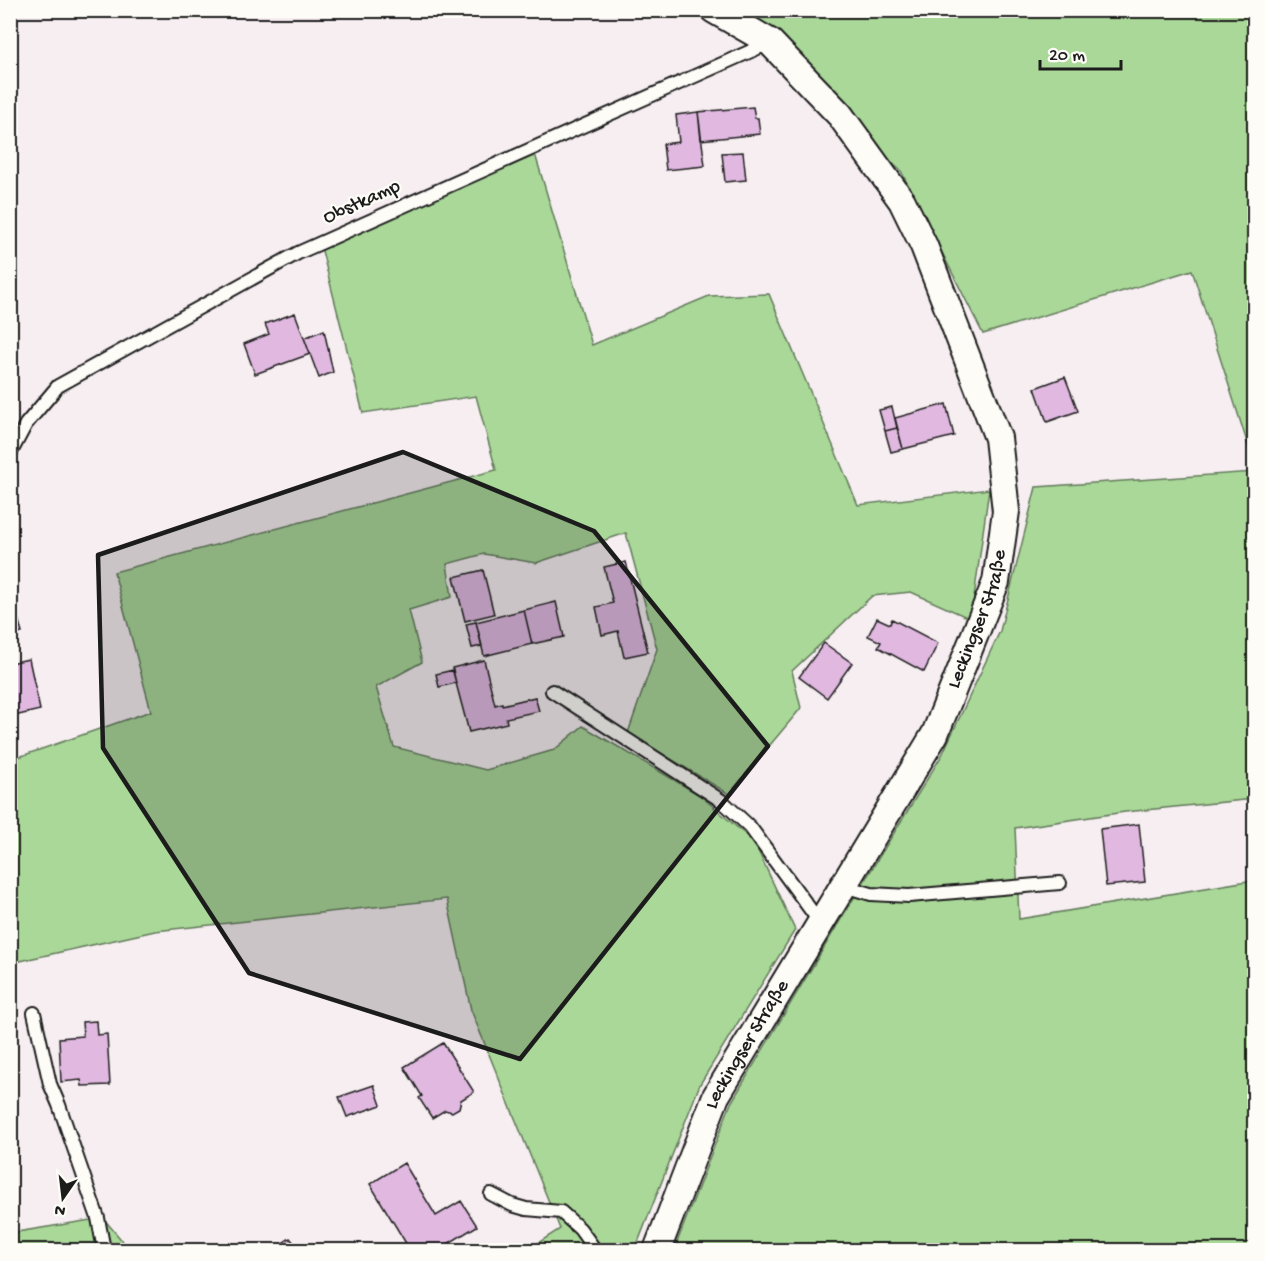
<svg xmlns="http://www.w3.org/2000/svg" width="1265" height="1261" viewBox="0 0 1265 1261" font-family="'Gochi Hand',sans-serif">
	<style>
		.green { fill: #a9d898; stroke: #627a5a; stroke-width: 1.5 }
		.building { fill: #e0b8e0; stroke: #1c1c1c; stroke-width: 1.5 }
		.lines { fill: none; stroke-linecap: round; stroke-linejoin: round }
		.service-casing { stroke: #1c1c1c; stroke-width: 16 }
		.minor-casing { stroke: #1c1c1c; stroke-width: 30 }
		.service { stroke: #fdfcf7; stroke-width: 12 }
		.minor { stroke: #fdfcf7; stroke-width: 26 }
		.marked { fill: #1c1c1c; fill-opacity: 0.2; stroke: #1c1c1c; stroke-width: 4.5; stroke-linejoin: round }
		.labels { text-anchor: middle; dominant-baseline: central; stroke-width: 4.5; stroke-linejoin: round; paint-order: stroke }
		.street-label { font-size: 20px; fill: #1c1c1c; stroke: #fdfcf7 }
	</style>
	<rect width="100%" height="100%" fill="#f7eef2"/>
	<filter id="ink" filterUnits="userSpaceOnUse"><feTurbulence type="fractalNoise" baseFrequency=".0167" numOctaves="2"/><feDisplacementMap in="SourceGraphic" scale="12" xChannelSelector="R" yChannelSelector="G"/><feConvolveMatrix kernelMatrix="1 2 1 2 8 2 1 2 1" color-interpolation-filters="sRGB"/></filter>
	<g filter="url(#ink)">
		<path class="green" d="M 695,11 L 1254,11 L 1254,464 L 1192,270 L 983,334 L 901,171 L 767,55 Z
			M 535,154 L 592,345 L 709,296 L 769,294 L 858,505 L 989,489 L 971,619 L 911,592 L 872,596 L 792,671 L 801,708 L 729,794 L 628,733 L 657,649 L 626,533 L 536,563 L 484,554 L 447,564 L 452,597 L 409,610 L 422,662 L 376,687 L 394,747 L 486,770 L 554,750 L 583,726 L 701,796 L 754,842 L 795,930 L 700,1084 L 635,1250 L 527,1250 L 560,1229 L 471,1010 L 447,899 L 155,931 L 11,963 L 10,760 L 151,711 L 114,572 L 496,470 L 476,396 L 363,413 L 321,247 Z
			M 1254,472 L 1254,799 L 1125,812 L 1015,828 L 1019,919 L 1254,880 L 1254,1250 L 674,1250 L 731,1103 L 841,919 L 942,755 L 1000,631 L 1036,487 Z
			M 103,1218 L 130,1250 L 11,1250 L 11,1233 Z"/>
		<path class="building" d="M 753,107 L 755,118 L 758,118 L 760,134 L 701,140 L 698,112 Z
			M 698,112 L 705,166 L 666,170 L 663,144 L 679,142 L 676,115 Z
			M 743,152 L 746,180 L 725,182 L 722,153 Z
			M 295,313 L 310,354 L 255,374 L 244,344 L 269,334 L 265,324 Z
			M 324,330 L 333,372 L 319,378 L 304,338 Z
			M 1065,377 L 1078,411 L 1047,422 L 1035,388 Z
			M 946,404 L 954,436 L 903,449 L 895,418 Z
			M 892,407 L 897,428 L 885,431 L 879,410 Z
			M 897,428 L 903,449 L 891,452 L 885,431 Z
			M 626,562 L 648,652 L 624,657 L 618,631 L 602,635 L 596,607 L 613,603 L 604,567 Z
			M 483,570 L 494,614 L 465,621 L 454,577 Z
			M 10,587 L 22,633 L 10,636 Z
			M 556,602 L 564,637 L 532,644 L 524,610 Z
			M 524,610 L 532,644 L 484,656 L 476,622 Z
			M 877,618 L 890,624 L 892,619 L 938,643 L 924,672 L 878,647 L 881,642 L 868,636 Z
			M 476,622 L 482,646 L 472,648 L 466,624 Z
			M 824,643 L 852,663 L 827,698 L 799,677 Z
			M 29,659 L 40,710 L 10,717 L 10,663 Z
			M 484,660 L 495,705 L 502,703 L 502,705 L 535,697 L 539,711 L 506,718 L 507,723 L 469,732 L 452,668 Z
			M 453,670 L 456,683 L 439,687 L 436,674 Z
			M 1139,824 L 1145,882 L 1106,886 L 1100,829 Z
			M 96,1021 L 97,1035 L 107,1034 L 110,1085 L 82,1086 L 81,1080 L 61,1082 L 59,1038 L 83,1036 L 82,1022 Z
			M 443,1043 L 474,1092 L 461,1100 L 459,1108 L 452,1112 L 445,1110 L 432,1118 L 419,1098 L 422,1096 L 404,1067 Z
			M 374,1085 L 381,1105 L 347,1117 L 339,1097 Z
			M 404,1163 L 436,1216 L 461,1201 L 477,1226 L 438,1250 L 410,1250 L 370,1184 Z
			M 290,1238 L 298,1248 L 294,1250 L 272,1250 Z"/>
		<g class="lines">
			<g class="service-casing">
				<path id="service" d="M 10,454 L 26,424 L 58,386 L 298,253 L 769,43
					M 552,691 L 722,801 L 750,827 L 821,924
					M 844,886 L 871,894 L 909,896 L 1060,883
					M 34,1013 L 50,1084 L 59,1105 L 98,1218 L 104,1250
					M 491,1194 L 512,1205 L 526,1209 L 561,1212 L 580,1229 L 595,1250"/>
			</g>
			<g class="minor-casing">
				<g id="minor">
					<path id="s1" d="M 657,1250 L 716,1096 L 935,734 L 996,582 L 1006,511 L 998,438 L 924,246 L 902,201 L 840,115 L 770,42 L 714,10"/>
				</g>
			</g>
			<use href="#service" class="service"/>
			<use href="#minor" class="minor"/>
		</g>
	</g>
	<path class="marked" d="M 403,452 L 594,531 L 768,746 L 520,1059 L 249,973 L 103,748 L 98,555 Z"/>
	<g class="labels">
		<g class="street-label">
			<text transform="translate(362 203) rotate(-24)">Obstkamp</text>
			<text stroke="none"><textPath href="#s1" startOffset="711">Leckingser Straße</textPath></text>
			<text stroke="none"><textPath href="#s1" startOffset="225">Leckingser Straße</textPath></text>
		</g>
	</g>
	<rect width="1265" height="1261" fill="none" stroke="#fdfcf7" stroke-width="36"/>
	<rect x="18" y="18" width="1229" height="1225" fill="none" stroke="#1c1c1c" stroke-width="2" filter="url(#ink)"/>
	<g transform="translate(63 1198) rotate(194)" stroke="#fdfcf7" stroke-width="4.5" paint-order="stroke">
	<path d="M0-4.5L10 22L0 15L-10 22Z" fill="#1c1c1c"/>
	<text y="-9" font-size="16" font-weight="bold" text-anchor="middle" fill="#1c1c1c">N</text>
	</g>
	<path d="M1040 60v9h81v-9" fill="none" stroke="#1c1c1c" stroke-width="3"/>
	<text x="1049" y="60" font-size="18" fill="#1c1c1c" stroke="#fdfcf7" stroke-width="4.5" paint-order="stroke">20 m</text>
</svg>
